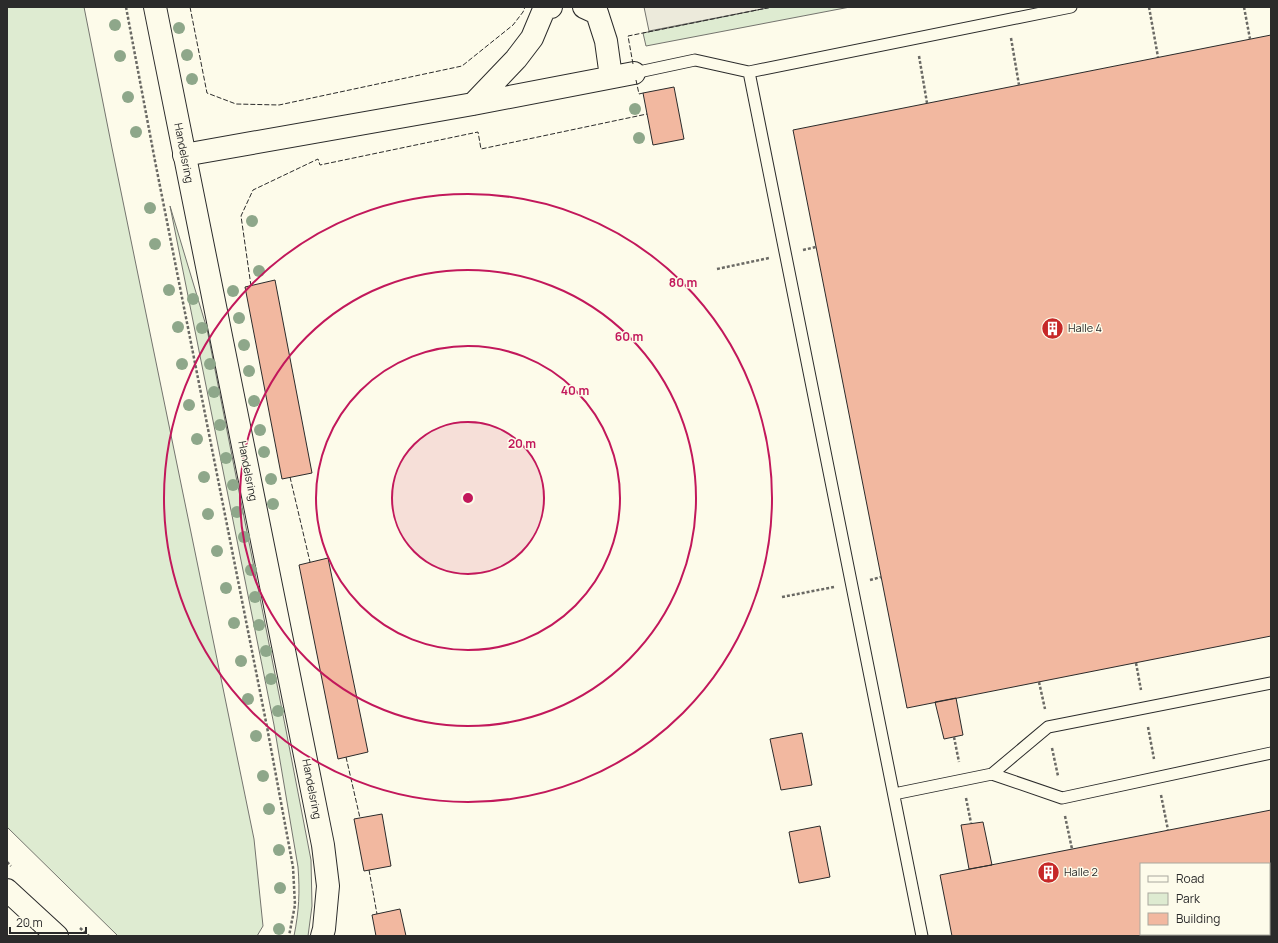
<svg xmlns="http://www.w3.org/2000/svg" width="1278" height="943" font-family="Manrope,sans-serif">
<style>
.green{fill:#deebd1;stroke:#74746e}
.parking{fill:#eceadb;stroke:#74746e}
.building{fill:#f2b8a0;stroke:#2b2b2b;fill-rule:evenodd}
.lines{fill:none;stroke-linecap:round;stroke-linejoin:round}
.lane-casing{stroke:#2b2b2b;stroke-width:13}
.street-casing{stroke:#2b2b2b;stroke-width:24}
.secondary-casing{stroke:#2b2b2b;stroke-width:24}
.path{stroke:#6a6964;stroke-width:2.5;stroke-dasharray:3 2;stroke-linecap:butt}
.lane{stroke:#fdfbea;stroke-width:11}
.street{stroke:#fdfbea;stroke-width:22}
.secondary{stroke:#fdfbea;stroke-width:22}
.fence{stroke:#2b2b2b;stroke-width:1;stroke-dasharray:5 2;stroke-linecap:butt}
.tree{fill:#8ea78a}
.ring{fill:none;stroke:#c2185b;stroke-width:2}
.labels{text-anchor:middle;stroke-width:3;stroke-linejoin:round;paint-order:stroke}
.street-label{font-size:11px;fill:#2b2b2b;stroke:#fdfbea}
.poi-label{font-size:11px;fill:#2b2b2b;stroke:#fdfbea;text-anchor:start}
.centre{fill:#c2185b;stroke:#fdfbea;stroke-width:2}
.ring-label{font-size:12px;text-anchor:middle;font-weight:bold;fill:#c2185b;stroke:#fdfbea;stroke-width:3;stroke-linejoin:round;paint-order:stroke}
</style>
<rect width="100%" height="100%" fill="#fdfbea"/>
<!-- green -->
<path class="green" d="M7,7H84L112,148L254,839L263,926L257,936H118L7,827Z
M772,7H850L646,46L643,33Z
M170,206L207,329L285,725L311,860L312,906L308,936H294C299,911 300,892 298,867L274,725Z"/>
<!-- parking -->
<path class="parking" d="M644,7H772L649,31Z"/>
<!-- building -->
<path class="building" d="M1271,35V636L907,708L793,130Z
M674,87L684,139L653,145L643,93Z
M275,280L312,473L282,479L245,287Z
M328,558L368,752L338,759L299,565Z
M956,698L963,735L944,739L935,702Z
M802,733L812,785L781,790L770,739Z
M1271,810V936H952L940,875ZM1141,864H1269V934H1141Z
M382,814L391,866L364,871L354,819Z
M983,822L992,865L969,869L961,825Z
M820,826L830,877L799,883L789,832Z
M400,909L406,936H376L372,915Z"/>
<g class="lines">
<defs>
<path id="lane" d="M749,72L922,936
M634,73L695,60L749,72L1071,7
M992,774L1062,798L1271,753
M894,794L992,774L1048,727L1271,683"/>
<path id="street" d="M584,7L597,13L606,41L611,77
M473,104L516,59L532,38L545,7H551
M184,155L473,104L634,73"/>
<path id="secondary" d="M155,7L323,845L328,886L324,929L322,936
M7,890L57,936"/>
</defs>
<!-- lane casing -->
<use href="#lane" class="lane-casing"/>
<!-- street casing -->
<use href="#street" class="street-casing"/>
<!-- secondary casing -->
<use href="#secondary" class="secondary-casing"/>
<!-- path -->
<path class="path" d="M126,7L155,161L267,727L293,867L295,905L289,936
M1149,7L1158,57
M1244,7L1250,39
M1011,38L1019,85
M919,56L927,103
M803,250L816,247
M717,269L769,258
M870,580L881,577
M782,597L834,587
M1136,663L1141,690
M1039,682L1045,709
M1148,727L1154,759
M954,737L959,762
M1052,748L1058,776
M1161,795L1168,830
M966,798L971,823
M1065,816L1072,849
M7,862L11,866
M80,928L89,936"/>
<!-- lane -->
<use href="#lane" class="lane"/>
<!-- street -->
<use href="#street" class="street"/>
<!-- secondary -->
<use href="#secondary" class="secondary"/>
<!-- fence -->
<path class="fence" d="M190,7L207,93L236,104L279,105L462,66L513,25L523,12L525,7
M633,64L628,36L772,7
M636,80L639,94L643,93
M251,286L241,216L253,190L318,159L320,165L478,132L481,149L647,114
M290,477L310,562
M346,757L360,818
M369,870L377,914"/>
</g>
<!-- trees -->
<g class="tree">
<circle cx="115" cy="25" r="6"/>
<circle cx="179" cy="28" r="6"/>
<circle cx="187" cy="55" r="6"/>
<circle cx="120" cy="56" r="6"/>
<circle cx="192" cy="79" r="6"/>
<circle cx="128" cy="97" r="6"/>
<circle cx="635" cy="109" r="6"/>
<circle cx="136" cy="132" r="6"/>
<circle cx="639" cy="138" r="6"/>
<circle cx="150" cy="208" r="6"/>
<circle cx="252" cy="221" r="6"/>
<circle cx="155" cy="244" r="6"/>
<circle cx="259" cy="271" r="6"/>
<circle cx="169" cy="290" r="6"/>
<circle cx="233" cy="291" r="6"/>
<circle cx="193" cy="299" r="6"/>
<circle cx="239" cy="318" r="6"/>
<circle cx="178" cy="327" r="6"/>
<circle cx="202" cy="328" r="6"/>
<circle cx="244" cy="345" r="6"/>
<circle cx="182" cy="364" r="6"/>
<circle cx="210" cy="364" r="6"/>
<circle cx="249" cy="371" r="6"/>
<circle cx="214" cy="392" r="6"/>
<circle cx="254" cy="401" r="6"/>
<circle cx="189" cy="405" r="6"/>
<circle cx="220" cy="425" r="6"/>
<circle cx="260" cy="430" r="6"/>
<circle cx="197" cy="439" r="6"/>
<circle cx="264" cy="452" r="6"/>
<circle cx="226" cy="458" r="6"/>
<circle cx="204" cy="477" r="6"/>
<circle cx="271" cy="479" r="6"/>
<circle cx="233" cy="485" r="6"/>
<circle cx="273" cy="504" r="6"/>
<circle cx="237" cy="512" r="6"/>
<circle cx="208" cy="514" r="6"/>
<circle cx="244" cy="537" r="6"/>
<circle cx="217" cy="551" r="6"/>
<circle cx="251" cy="570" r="6"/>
<circle cx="226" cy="588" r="6"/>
<circle cx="255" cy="597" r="6"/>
<circle cx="234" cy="623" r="6"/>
<circle cx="259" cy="625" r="6"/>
<circle cx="266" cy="651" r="6"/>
<circle cx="241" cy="661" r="6"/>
<circle cx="271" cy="679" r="6"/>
<circle cx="248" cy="699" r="6"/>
<circle cx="278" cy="711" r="6"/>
<circle cx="256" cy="736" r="6"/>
<circle cx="263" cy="776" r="6"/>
<circle cx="269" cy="809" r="6"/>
<circle cx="279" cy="850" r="6"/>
<circle cx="280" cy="888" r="6"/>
<circle cx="279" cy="929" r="6"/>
</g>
<!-- distance rings -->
<circle cx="468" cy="498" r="76" fill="#c2185b" fill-opacity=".12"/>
<g class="ring">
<circle cx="468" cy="498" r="76"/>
<circle cx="468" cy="498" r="152"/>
<circle cx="468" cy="498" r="228"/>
<circle cx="468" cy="498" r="304"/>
</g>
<!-- icons -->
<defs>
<symbol id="building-disc" viewBox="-11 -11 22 22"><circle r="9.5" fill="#c62828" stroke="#fdfbea"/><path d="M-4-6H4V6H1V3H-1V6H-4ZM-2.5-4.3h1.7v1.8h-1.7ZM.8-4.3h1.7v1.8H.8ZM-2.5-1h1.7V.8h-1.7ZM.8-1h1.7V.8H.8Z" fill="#fff"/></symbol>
</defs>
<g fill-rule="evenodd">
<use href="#building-disc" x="1040" y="316" width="25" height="25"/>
<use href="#building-disc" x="1036" y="860" width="25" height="25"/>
</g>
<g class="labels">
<!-- street labels -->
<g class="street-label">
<text transform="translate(184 153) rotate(79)" y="4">Handelsring</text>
<text transform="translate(248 471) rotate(79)" y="4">Handelsring</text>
<text transform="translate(312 789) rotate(79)" y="4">Handelsring</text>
</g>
<!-- poi labels -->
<g class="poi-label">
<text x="1068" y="332">Halle 4</text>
<text x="1064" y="876">Halle 2</text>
</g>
</g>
<circle cx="468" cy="498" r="6" class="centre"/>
<g class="ring-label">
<text x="683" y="287">80 m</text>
<text x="629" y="341">60 m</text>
<text x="575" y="395">40 m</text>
<text x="522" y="448">20 m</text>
</g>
<!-- border -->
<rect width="1278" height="943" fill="none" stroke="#2b2b2b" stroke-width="16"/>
<!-- legend -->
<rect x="1140" y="863" width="130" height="72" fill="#fdfbea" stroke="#a9a89e"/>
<rect x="1148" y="876" width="20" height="6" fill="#fdfbea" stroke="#a9a89e"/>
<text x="1176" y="883" font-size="12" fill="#2b2b2b">Road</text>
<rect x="1148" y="893" width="20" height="12" fill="#deebd1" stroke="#a9a89e"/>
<text x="1176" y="903" font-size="12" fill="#2b2b2b">Park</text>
<rect x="1148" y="913" width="20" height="12" fill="#f2b8a0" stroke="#a9a89e"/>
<text x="1176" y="923" font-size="12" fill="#2b2b2b">Building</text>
<!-- scale -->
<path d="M10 927v6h76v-6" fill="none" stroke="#2b2b2b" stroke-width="2"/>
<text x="16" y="927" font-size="12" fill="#2b2b2b" stroke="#fdfbea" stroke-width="3" paint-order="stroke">20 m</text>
</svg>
